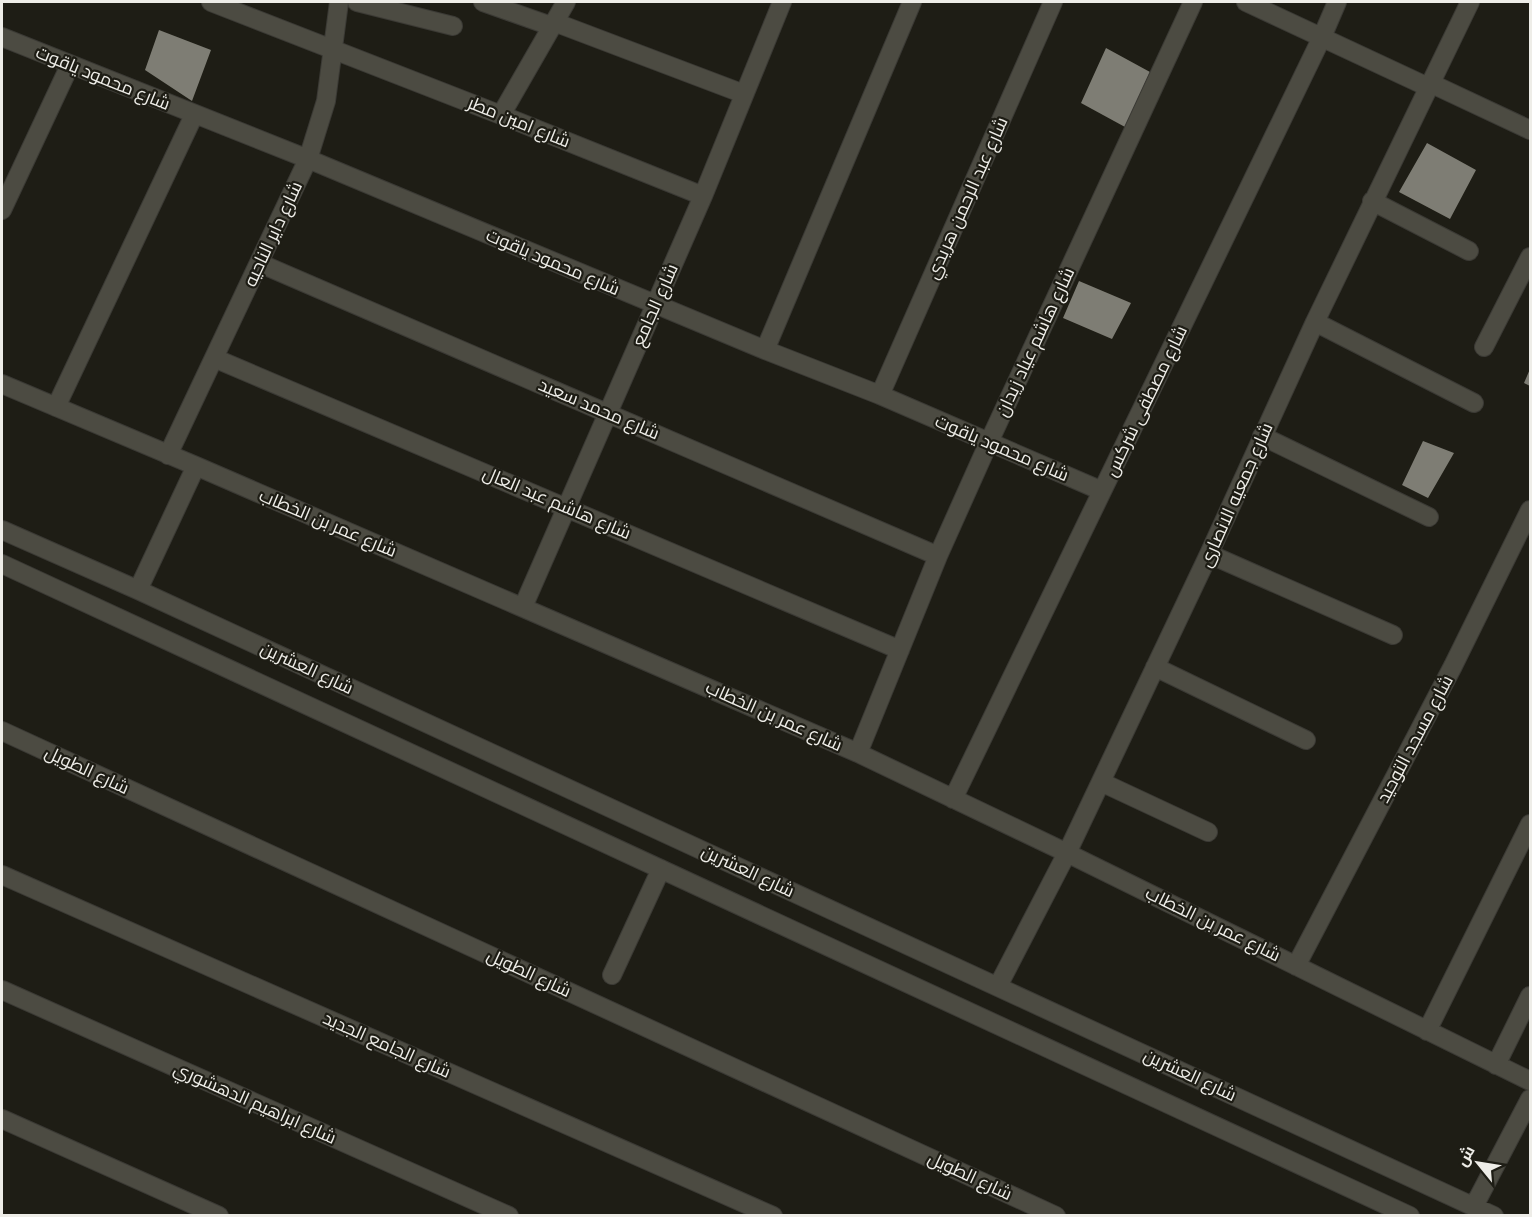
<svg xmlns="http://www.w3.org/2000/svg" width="1532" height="1217" font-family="Figtree,Cairo,sans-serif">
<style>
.building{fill:#7e7d74}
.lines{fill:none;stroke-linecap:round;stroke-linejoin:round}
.minor-casing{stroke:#3b3a35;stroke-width:20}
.minor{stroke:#4c4b42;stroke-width:18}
.labels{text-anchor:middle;stroke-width:4.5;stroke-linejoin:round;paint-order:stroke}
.street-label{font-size:18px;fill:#eeede8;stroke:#1e1d15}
</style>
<rect width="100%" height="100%" fill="#1e1d15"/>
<!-- building -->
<path class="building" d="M159,30L211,50L192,101L145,70Z
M1106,48L1150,72L1125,127L1081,103Z
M1427,143L1476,170L1450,219L1399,192Z
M1079,281L1131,303L1112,339L1063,318Z
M1530,369V386L1524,383Z
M1423,441L1454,453L1428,498L1402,485Z"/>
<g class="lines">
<defs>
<path id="minor" d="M211,2L501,115L703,196
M357,2L453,26
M483,2L551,26
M1246,2L1428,87
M554,22L744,94
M2,37L308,159L765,350L880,395L1102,491
M1430,83L1530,130
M501,115L566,2
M1372,201L1469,251
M2,210L70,65
M259,263L938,556
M1315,322L1474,403
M1484,347L1530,257
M765,350L912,2
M214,358L900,650
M2,384L196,466L858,753L1067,853L1530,1081
M880,395L1053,2
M56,407L194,115
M1262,436L1429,517
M168,455L308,159L326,101L339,2
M2,530L138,590L1494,1216
M1209,554L1393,635
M2,564L1410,1216
M138,590L196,466
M523,607L703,196L782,2
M1155,667L1306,740
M2,731L1056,1216
M858,753L938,556L989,442L1193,2
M1101,782L1208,832
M953,799L1322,37L1337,2
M2,875L773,1216
M1296,966L1453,666L1530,510
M612,975L661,869
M998,986L1067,853L1209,554L1315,322L1470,2
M2,990L509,1216
M1427,1031L1530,824
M1496,1065L1530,996
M2,1119L219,1216
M1474,1206L1530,1099"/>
</defs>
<!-- minor casing -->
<use href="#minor" class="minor-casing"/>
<!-- minor -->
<use href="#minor" class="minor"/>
</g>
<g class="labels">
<!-- street labels -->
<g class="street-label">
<text transform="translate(103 78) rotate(22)" y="6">شارع محمود ياقوت</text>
<text transform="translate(519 122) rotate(22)" y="6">شارع امين مطر</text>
<text transform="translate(967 198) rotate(-66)" y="6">شارع عبد الرحمن هريدي</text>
<text transform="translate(273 234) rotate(-65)" y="6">شارع داير الناحيه</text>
<text transform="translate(553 262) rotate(23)" y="6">شارع محمود ياقوت</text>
<text transform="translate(655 305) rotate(-66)" y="6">شارع الجامع</text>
<text transform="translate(1035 342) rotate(-65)" y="6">شارع هاشم عياد زيدان</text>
<text transform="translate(1146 401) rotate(-64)" y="6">شارع مصطفى شركس</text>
<text transform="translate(599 409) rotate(23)" y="6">شارع محمد سعيد</text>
<text transform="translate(1002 448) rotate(23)" y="6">شارع محمود ياقوت</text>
<text transform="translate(1236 495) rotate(-66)" y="6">شارع جمعيه الانصارى</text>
<text transform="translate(557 503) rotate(23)" y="6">شارع هاشم عبد العال</text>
<text transform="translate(328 523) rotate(23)" y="6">شارع عمر بن الخطاب</text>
<text transform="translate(307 668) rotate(25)" y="6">شارع العشرين</text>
<text transform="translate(774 716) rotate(24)" y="6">شارع عمر بن الخطاب</text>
<text transform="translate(1415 739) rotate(-62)" y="6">شارع مسجد التوحيد</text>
<text transform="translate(87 770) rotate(25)" y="6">شارع الطويل</text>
<text transform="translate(748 871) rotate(25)" y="6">شارع العشرين</text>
<text transform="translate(1213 924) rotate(26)" y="6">شارع عمر بن الخطاب</text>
<text transform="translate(529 973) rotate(25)" y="6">شارع الطويل</text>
<text transform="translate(387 1045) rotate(24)" y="6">شارع الجامع الجديد</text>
<text transform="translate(1190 1075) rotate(25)" y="6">شارع العشرين</text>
<text transform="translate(255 1103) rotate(24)" y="6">شارع ابراهيم الدهشوري</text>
<text transform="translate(970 1176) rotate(25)" y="6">شارع الطويل</text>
</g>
</g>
<!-- border -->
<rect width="1532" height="1217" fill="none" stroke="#eeede8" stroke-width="6"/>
<!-- north arrow -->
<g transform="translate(1478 1163) rotate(300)" stroke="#1e1d15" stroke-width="4.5" paint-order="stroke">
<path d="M0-4.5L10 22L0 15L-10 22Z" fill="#eeede8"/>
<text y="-9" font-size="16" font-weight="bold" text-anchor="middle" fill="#eeede8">ش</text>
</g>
</svg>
